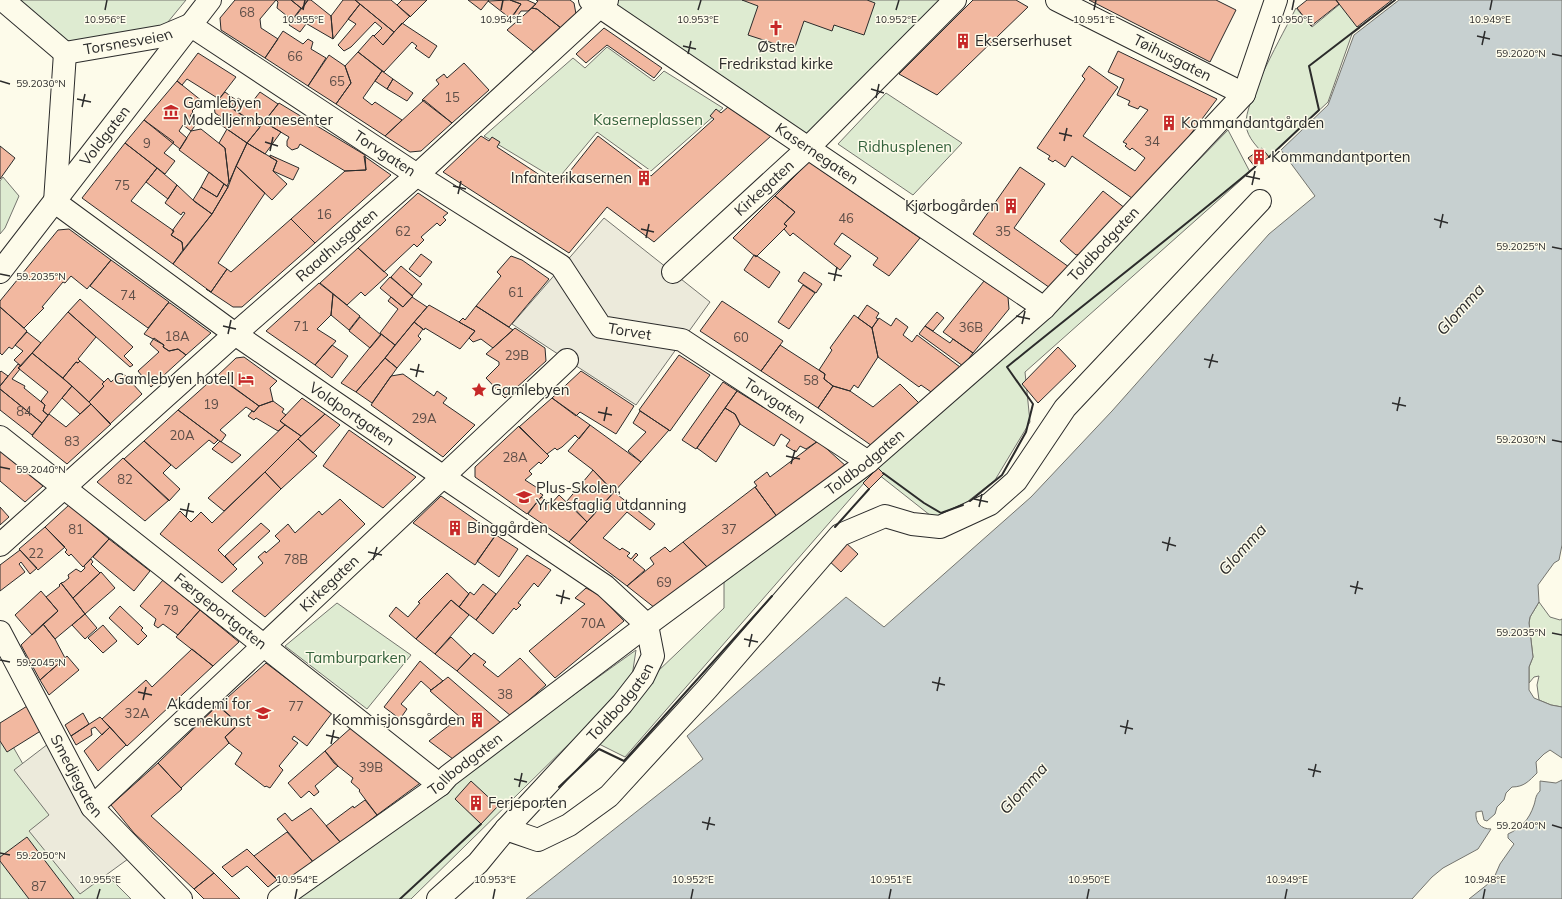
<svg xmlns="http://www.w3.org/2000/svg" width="1562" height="899" font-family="Mulish,sans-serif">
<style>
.green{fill:#deebd1;stroke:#74746e}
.parking{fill:#eceadb;stroke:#74746e}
.water{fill:#c7d0d0;stroke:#74746e}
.building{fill:#f2b8a0;stroke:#2b2b2b}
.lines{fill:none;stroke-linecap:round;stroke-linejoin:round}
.minor-casing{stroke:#2b2b2b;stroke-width:24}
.minor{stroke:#fdfbea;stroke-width:22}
.wall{stroke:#2b2b2b;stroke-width:2}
.ticks{fill:none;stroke:#2b2b2b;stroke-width:1.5}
.labels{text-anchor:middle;stroke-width:3;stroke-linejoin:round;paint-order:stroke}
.number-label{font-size:13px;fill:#5d4e48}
.street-label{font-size:15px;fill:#2b2b2b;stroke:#fdfbea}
.poi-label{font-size:15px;fill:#2b2b2b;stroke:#fdfbea;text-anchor:start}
.park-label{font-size:15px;fill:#34623c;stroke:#fdfbea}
.water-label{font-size:16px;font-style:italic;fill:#2b2b2b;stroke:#fdfbea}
.ticks-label{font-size:10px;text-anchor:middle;fill:#2b2b2b;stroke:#fdfbea;stroke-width:3;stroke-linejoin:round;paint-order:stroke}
</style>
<rect width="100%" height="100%" fill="#fdfbea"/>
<!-- green -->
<path class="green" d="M10,0H186L163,28L71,51Z
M616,0H948L807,139L611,5Z
M1340,4L1360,28L1352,34L1328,102L1268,158C1259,149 1247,138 1246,125C1244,102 1284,32 1296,8L1312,27Z
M607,47L654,81L664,71L723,108L651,171L597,132L557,180L484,136L573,58L585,68Z
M886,93L962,143L913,195L838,144Z
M1228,130L1250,172L1025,372L1030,422L995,480L940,523L869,467L1048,315Z
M3,177L19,196L5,228L0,234V181Z
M866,470L871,475L625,757L597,743L656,673L724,608V581Z
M1539,602L1550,617L1560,620L1562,619V707L1551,705L1539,700L1537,685L1539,676L1534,677L1529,683V667L1533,657L1529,623L1530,617Z
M337,603L411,655L367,709L285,646Z
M636,650L631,683L411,899H289Z
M0,724L59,827L131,899H0Z"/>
<!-- parking -->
<path class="parking" d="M604,218L710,302L636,405L512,324Z
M48,744L128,859L80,894L29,831L49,815L14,770Z"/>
<!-- water -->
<path class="water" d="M1399,0H1562V545L1559,560L1554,563L1538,585L1539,602L1530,617L1529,623L1533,657L1529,667V690L1534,698L1551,705L1562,707V758L1550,750L1544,754L1536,762L1537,773C1529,781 1524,787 1512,787L1506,793L1504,800L1497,807L1495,814L1487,821L1484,820L1482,811L1476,812C1475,823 1481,829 1491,829L1478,849L1443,868L1432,877L1412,899H526L703,759L687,736L846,597L884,627L1031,497L1112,411L1269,234L1315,196L1281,150L1328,105L1354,35Z
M1562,780V899H1469L1493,880L1500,864L1514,844L1508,838V834C1521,828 1529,820 1534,805C1536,799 1535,796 1540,791V781L1556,783Z"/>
<!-- building -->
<path class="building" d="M235,0H291L301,8L292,20L277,8L278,2L276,0L260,19L261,28L278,39L265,58L221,30L220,18Z
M291,0H308L302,9Z
M308,0H311L331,16L333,39L295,17Z
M343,0H355L360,4L333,39L331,16Z
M355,0H391L410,16L394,32Z
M402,0H427L410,17L397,5Z
M468,0H489L481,10Z
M510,0H527L536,4L528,11H521L516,18L513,15L521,4Z
M510,0L521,4L511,19L488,1Z
M536,0H570L574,3L576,14L561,28L537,9L532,8L538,1Z
M742,0H867L875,3L864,35L834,25L832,31L804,21L794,50L748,35L758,6Z
M973,0H1016L1028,7L937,95L899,74Z
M1089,0H1216L1236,10L1210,62Z
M1307,0H1336L1339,4L1311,26L1297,8Z
M1336,0H1392L1357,27Z
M360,4L394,32L383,45L374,36L382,28L375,22L351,47L344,51L338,45L356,24L348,19Z
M532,8L537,9L561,28L534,52L507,30Z
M295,17L306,24L300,32L289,25Z
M402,23L437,46L429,58L415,48L417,46L412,42L384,72L358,52L373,35L383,45Z
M604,28L662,68L654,78L607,45L586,63L576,54Z
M283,31L303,44L308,39L313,42L311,49L326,58L308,86L265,58Z
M1118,51L1217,99L1139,203L1072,156L1065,167L1055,160L1053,162L1048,159L1050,156L1037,148L1085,79L1082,76L1089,66L1118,87L1083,136L1135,171L1145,158L1132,148L1130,150L1125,146L1127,144L1123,142L1148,110L1140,106L1138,109L1128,105L1130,101L1117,95L1124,79L1108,72Z
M358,52L382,71L363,98L372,105L375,102L402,120L385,136L336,104L351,83L345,66Z
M198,53L236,77L219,99L187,79L182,85L177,81Z
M329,55L345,66L351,83L336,104L308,86Z
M464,63L489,90L452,123L422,100L439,84L436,80L444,74L447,78Z
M382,71L393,79L387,89L375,81Z
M393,79L413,93L407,101L387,89Z
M177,81L202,101L192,111L193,112L190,116L198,122L191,131L183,125L179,131L187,138L180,149L144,120Z
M225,92L236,100L231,108L219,99Z
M260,92L278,104L260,127L231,108L238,98L249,106Z
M219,99L260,127L247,143L221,125L225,120L215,113L214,105Z
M424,100L452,123L421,151L410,152L385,136Z
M279,103L365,155L366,170L345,171L300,144L298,148L292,150L287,146V141L289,137L264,122Z
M728,107L771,136L654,242L607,207L569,253L443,172L481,136L489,141L492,137L500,142L497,147L552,183L557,175L563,180L598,136L651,176L714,119L710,116L716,109L721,113Z
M144,120L174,142L164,153L175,161L165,174L125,143Z
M264,122L281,132L265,154L247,143Z
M201,129L225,148L229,182L227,186L179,150L191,131Z
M227,129L247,143L229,182L225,148L219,143Z
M125,143L157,168L131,201L174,231L171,235L182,242L183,250L173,264L82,198Z
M247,143L277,161L273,171L287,184L272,200L236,166Z
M0,146L15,158L0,179Z
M1262,148L1269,157L1255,167L1248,158Z
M270,155L299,168L293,180L273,171L277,161L270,157Z
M364,156L391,175L315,243L291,219L345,171L366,170Z
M809,162L920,238L889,276L873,265L878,258L842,233L834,244L851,256L840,270L793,233L790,236L784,229L787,226L784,224L795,212L775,196Z
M236,166L265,193L218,263L227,269L211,292L173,264L212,214L228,187Z
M1020,167L1045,184L1014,228L1069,267L1053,290L973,234Z
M157,168L177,185L168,199L146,182Z
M209,172L224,184L217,197L201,187Z
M224,184L228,187L212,214L193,200L201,187L217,197Z
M177,185L195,202L212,214L183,250L182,242L171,235L174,231H172L185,213L183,212L181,215L165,203Z
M1103,191L1130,212L1096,250L1076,255L1060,241Z
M418,193L448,213L443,217L446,220L440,226L437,223L421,237L424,240L417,247L414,244L384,272L358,248Z
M775,196L795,212L784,224L787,226L756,257L733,238Z
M291,219L315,243L242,307H233L206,289L211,292L227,269L231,272Z
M69,229L111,260L87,289L71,276L65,283L63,282L42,307L44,308L24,328L0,307V301L58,230Z
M358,248L388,275L365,296L361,292L347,305L320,283Z
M421,254L432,262L420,277L409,269Z
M754,255L757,256L780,272L769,288L744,270Z
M511,256L522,260L549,279L509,327L476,306L501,276L497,272Z
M111,260L169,302L148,328L90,286Z
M401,266L422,284L412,296L391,277Z
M804,272L822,284L816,293L798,281Z
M390,277L413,296L403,307L380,288Z
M984,281L1008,297L1009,309L973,353L943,332Z
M319,283L333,294L331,315L317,329L336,341L315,365L266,331Z
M803,285L815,293L789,329L778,322Z
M333,294L360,316L349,330L331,315Z
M391,297L403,307L412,297L427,307L395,345L380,333L398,309L388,301Z
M80,299L133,347L124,356L133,365L130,367L68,312Z
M722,301L783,341L761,371L700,331Z
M168,303H170L211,333L186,355L178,349L169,351L163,347L164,345L144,334Z
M429,305L475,331L460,349L425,328L424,330L414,322Z
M867,305L879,313L876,318L878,319L872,328L858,318Z
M476,306L513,330L493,348L481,339L473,342L469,338L475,331L459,322L463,318L465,320Z
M0,307L27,331L12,349L9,347L2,355L0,353Z
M68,312L96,337L78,359L80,361L78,363L76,362L63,378L32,353Z
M937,312L944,318L933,331L925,326Z
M854,315L872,328L878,357L858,388L854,385L850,391L833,386L824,379L825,374L819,370L832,350L830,348Z
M360,317L381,335L370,348L349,331Z
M879,318L891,326L896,318L908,327L903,335L912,342L917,335L960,367L934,394L921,385L919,387L878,357L872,328Z
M414,322L423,329L418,336L421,339L397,368L385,358Z
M925,326L950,343L953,339L973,353L963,366L919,334Z
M515,328L545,348L546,361L505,398L486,378L499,365V362L486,354Z
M27,332L41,343L21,366L14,360L23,351L15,345Z
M381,334L395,345L385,358L356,392L341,383Z
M154,338L164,345L163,347L169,351L178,349L186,355L151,387L138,371L159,352L150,344Z
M332,345L348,356L332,378L315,365Z
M780,345L825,374L824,379L833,386L818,408L761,371Z
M1058,347L1076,366L1038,403L1022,384Z
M32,353L72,386L48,415L43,411L45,405L41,401L48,392L18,368Z
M679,355L710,375L670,431L639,410Z
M244,357L277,381L270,388L273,401L259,406L217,376L236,358Z
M385,358L397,368L372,403L356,392Z
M80,361L104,382L102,384L104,386L89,402L63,378L76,362L78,363Z
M18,364L21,366L18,368L20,369L12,379L25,386L24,388L45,405L43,411L48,415L42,423L0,389V386Z
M1,371L8,376L0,386V372Z
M581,371L634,406L616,434L580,412L576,416L552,398Z
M122,372L142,394L110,424L89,402L104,386L102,384L108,378L111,382Z
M403,374L434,396L437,391L447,398L443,403L475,425L443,457L371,405L391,376Z
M217,375L259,406L254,412L246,407L220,430L226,435L221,442L178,410Z
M723,382L737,391L696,449L682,440Z
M900,384L923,407L875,448L818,408L833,386L850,391L873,407Z
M72,386L91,404L80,414L62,398Z
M0,389L42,423L32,435L0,410Z
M737,391L818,441L806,449L800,446L796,452L786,446L790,440L781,434L774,446L740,424L735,414L725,408Z
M302,398L325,414L301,436L280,421Z
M552,398L590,425L579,439L575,435L562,447L557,450L555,448L547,454L519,427Z
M273,401L284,409L282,412L286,415L280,421L285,425L278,431L256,418L254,420L248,416L252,411L254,412L259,406Z
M91,404L111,424L67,464L32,436L49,414L66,427Z
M725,408L735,414L740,424L716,462L697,448Z
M178,410L218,440L214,444L209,440L176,469L144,441Z
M640,411L669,430L641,462L628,451L646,432L633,423Z
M325,414L340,425L313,453L298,439Z
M285,425L301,436L265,472L224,511L208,498Z
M590,425L641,462L614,492L593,470L568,451Z
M519,426L549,456L541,464L539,462L529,471L532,474L525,480L539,489L538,492L543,495L527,514L475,477V467Z
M349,430L416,477L383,508L323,466Z
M298,439L317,456L281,489L265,472Z
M144,441L171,465L163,473L180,489L169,501L124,459Z
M220,441L241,455L232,463L212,449Z
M818,441L847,467L778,518L755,487L757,486L754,482L767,472L770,477Z
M0,451L43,486L25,502L0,481Z
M123,458L169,500L145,521L97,482Z
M878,468L884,474L869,489L863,483Z
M593,470L614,492L587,522L567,501Z
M265,472L281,489L218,550L237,569L222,583L160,534L180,511L191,522L201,512L212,523Z
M755,487L778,518L709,569L683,542Z
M614,492L655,524L650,530L627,512L603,538L620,550L622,548L630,553L627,556L631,559L636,553L638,555L633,560L645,570L627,586L569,542Z
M559,495L587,522L569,542L528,514L541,497L551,504Z
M441,496L496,534L475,565L413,523Z
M340,499L365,524L265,617L232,591L263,563L258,557L265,551L266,553L280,541L275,536L288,524L295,533L319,511L322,515Z
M69,505L109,539L83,567L71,554L69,556L65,552L67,550L45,527Z
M0,507L9,517L0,525Z
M261,523L270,531L233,565L225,556Z
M45,527L65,547L38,570L19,549Z
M496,535L518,549L499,577L477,561Z
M109,539L150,571L134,591L93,557Z
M844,541L858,554L841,572L827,559Z
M683,542L709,569L655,608L627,586L654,564L650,558L665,547L670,552Z
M20,550L37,568L30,574L21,562L19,564L25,572L0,591V565Z
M527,555L551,570L538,587L534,583L518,603L521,605L516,610L514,608L493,634L476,620Z
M91,559L93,562L91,564L100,573L73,598L61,583L64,582L69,578L68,575L76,569L81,572L85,568L84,566Z
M101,572L115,588L85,614L73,598Z
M447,573L469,594L459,607L451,600L416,639L389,616L396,607L408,617L420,603L418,602Z
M163,580L200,610L178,635L163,624L158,628L154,625L156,619L140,606Z
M61,583L85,614L55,639L43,624L58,611L46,597L60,586L59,585Z
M483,584L496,594L476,620L459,607L470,592L474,595Z
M586,588L598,594L624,621L555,678L529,651L585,604L575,598Z
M41,591L58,611L32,635L15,615Z
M451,600L469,615L435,654L416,639Z
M120,606L143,628L141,630L147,636L138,645L109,618Z
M200,610L239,642L213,666L176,637Z
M85,614L97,628L85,639L72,625Z
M43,624L55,639L65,658L40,680L21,645Z
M103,625L117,641L103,653L88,638Z
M451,637L471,656L457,671L435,654Z
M192,649L213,666L127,746L102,719L146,680L152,687Z
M474,653L486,662L483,665L498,677L520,658L546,685L511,716L457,671Z
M67,656L79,670L49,695L40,680Z
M420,661L443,681L431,690L421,681L401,704L407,709L400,719L384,707Z
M266,663L332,713L307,746L294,736L292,739L298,743L279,766L283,770L270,788L266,786L265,787L235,764L242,753L229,743L225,737L239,724L218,706Z
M448,677L501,723L453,759L429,741L460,717L430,691Z
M32,703L47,727L7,752L0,741V723Z
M218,705L239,724L225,737L229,743L181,788L158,763Z
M83,713L89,724L71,736L65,725Z
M100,717L110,727L102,735L95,727L91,729L92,735L76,745L71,736Z
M110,727L126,745L98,771L84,751Z
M352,727L423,781L377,815L359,791L360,790L351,782L353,778L334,763L325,751Z
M325,751L338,766L315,786L319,792L314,796L309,791L301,798L288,783Z
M158,763L182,789L151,816L214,873L194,889L134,833L111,805Z
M471,781L498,806L481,824L455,799Z
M365,800L377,815L341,843L326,826L353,806L354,808Z
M311,808L341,843L314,863L277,819L285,813L292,821Z
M287,832L314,863L283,885L254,856Z
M27,837L74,899H29L0,861V857Z
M247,849L254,856L277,880L268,887L247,866L232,877L222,867Z
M214,873L240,899H204L194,889Z"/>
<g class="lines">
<defs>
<g id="minor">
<path d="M3,0L65,53"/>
<path id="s1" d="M590,0L1044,308"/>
<path id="s2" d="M1057,0L1244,94"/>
<path id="s3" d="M65,53L164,36L190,25L417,175L561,266L601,327L682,340L868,462"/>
<path id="s4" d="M65,53L55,202L235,334L442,476L605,586L647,625"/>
<path id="s5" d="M0,272L210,0"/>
<path id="s6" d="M673,272L809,147L955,0"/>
<path id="s7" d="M0,437L440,785"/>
<path id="s8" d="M0,545L235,334L417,175L607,0"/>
<path id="s9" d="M0,632L92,807L181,899"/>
<path id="s10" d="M92,807L567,360"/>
<path d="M506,829L538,840L569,825L609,796L707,689L840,535L885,516L912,524L940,527L990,504L1016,481L1065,408L1260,201"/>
<path id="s11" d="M279,899L440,785L448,776L647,625L868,462L1044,308L1244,94L1276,0"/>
<path id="s12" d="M438,899L478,863L506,829L622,704L643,677L653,656L647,625"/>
</g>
</defs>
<!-- minor casing -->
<use href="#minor" class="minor-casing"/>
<!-- minor -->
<use href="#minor" class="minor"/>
<!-- wall -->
<path class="wall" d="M1269,157L1319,110L1309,66L1395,0
M883,473L924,503L941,513L963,505
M970,501L1002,475L1026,432L1033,404L1007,367C1089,300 1174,235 1255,167
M835,527L869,489
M559,787L599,749L624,761L772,596
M400,899L481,824"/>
</g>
<!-- ticks -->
<path class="ticks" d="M105,10L107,0M303,10L305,0M501,10L503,0M698,10L701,0M896,10L899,0M1094,10L1096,0M1292,10L1294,0M1490,10L1492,0M1477,36L1490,39M1482,45L1485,31M683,46L696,49M688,54L691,41M1552,54L1562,56M0,81L10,84M871,89L884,93M876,98L879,84M77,99L91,102M82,107L85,94M1059,133L1072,136M1064,141L1067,128M265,142L278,146M270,151L273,137M1246,176L1260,179M1252,185L1255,171M453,186L466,189M458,194L461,181M1434,219L1448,223M1440,228L1443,214M641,229L654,232M646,238L649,224M1552,247L1562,249M828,273L842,276M0,274L10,276M834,281L837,267M1016,316L1030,319M1022,324L1025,311M223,326L236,329M228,334L231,320M1204,359L1218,362M1209,368L1213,354M410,369L424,372M416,377L419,364M1392,403L1406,406M1397,411L1400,397M598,412L612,415M604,421L607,407M1552,440L1562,442M786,456L800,459M791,464L795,450M0,467L10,469M974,499L988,502M979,507L982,494M180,509L194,512M186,517L189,503M1162,542L1176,546M1167,551L1170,537M368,552L382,555M373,560L377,547M1350,586L1363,589M1355,594L1358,581M556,595L570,599M561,604L564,590M1552,633L1562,635M744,639L758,642M749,647L752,634M0,660L10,662M932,682L945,685M937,691L940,677M138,692L152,695M143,700L146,687M1120,726L1133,729M1125,734L1128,720M326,735L339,738M331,744L334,730M1308,769L1321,772M1313,777L1316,764M514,779L527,782M519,787L522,773M702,822L715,825M1552,825L1562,828M707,830L710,817M0,853L10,855M97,899L100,889M295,899L297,889M493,899L495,889M691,899L693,889M889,899L891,889M1087,899L1089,889M1285,899L1287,889M1483,899L1485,889"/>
<!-- icons -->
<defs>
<symbol id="church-bare" viewBox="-9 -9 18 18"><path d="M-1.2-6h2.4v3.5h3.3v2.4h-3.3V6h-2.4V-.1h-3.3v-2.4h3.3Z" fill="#c62828" stroke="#fdfbea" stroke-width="2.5" paint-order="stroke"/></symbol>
<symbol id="building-bare" viewBox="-9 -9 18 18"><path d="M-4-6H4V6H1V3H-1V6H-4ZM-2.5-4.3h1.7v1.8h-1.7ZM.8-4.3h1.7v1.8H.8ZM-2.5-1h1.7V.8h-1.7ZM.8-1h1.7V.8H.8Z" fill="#c62828" stroke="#fdfbea" stroke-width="2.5" paint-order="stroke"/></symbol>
<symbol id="museum-bare" viewBox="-9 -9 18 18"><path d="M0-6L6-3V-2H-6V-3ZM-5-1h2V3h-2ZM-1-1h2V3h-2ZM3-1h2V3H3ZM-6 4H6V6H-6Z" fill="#c62828" stroke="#fdfbea" stroke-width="2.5" paint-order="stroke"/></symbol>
<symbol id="hotel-bare" viewBox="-9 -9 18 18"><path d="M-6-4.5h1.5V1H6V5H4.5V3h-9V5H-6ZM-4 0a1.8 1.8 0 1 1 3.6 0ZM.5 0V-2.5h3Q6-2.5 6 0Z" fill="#c62828" stroke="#fdfbea" stroke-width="2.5" paint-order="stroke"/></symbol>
<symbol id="sight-bare" viewBox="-9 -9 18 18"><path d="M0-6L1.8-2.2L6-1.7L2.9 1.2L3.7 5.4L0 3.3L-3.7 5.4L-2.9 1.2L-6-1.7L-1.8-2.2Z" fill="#c62828" stroke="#fdfbea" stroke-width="2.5" paint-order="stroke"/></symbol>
<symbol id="school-bare" viewBox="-9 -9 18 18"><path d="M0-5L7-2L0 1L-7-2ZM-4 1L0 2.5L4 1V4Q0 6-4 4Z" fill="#c62828" stroke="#fdfbea" stroke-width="2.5" paint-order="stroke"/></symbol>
</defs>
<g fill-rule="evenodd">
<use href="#church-bare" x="765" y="17" width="22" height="22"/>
<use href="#building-bare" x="952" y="30" width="22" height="22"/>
<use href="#museum-bare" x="160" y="101" width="22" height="22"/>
<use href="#building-bare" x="1158" y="112" width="22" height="22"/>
<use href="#building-bare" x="1248" y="146" width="22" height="22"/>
<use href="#building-bare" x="633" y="167" width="22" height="22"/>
<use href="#building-bare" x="1000" y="195" width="22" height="22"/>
<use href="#hotel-bare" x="235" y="368" width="22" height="22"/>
<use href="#sight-bare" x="468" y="379" width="22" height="22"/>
<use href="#school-bare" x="513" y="486" width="22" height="22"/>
<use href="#building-bare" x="444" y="517" width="22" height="22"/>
<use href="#school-bare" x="252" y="702" width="22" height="22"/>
<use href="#building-bare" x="466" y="709" width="22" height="22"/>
<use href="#building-bare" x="465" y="792" width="22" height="22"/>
</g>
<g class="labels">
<!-- number labels -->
<g class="number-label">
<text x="247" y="17">68</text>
<text x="295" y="61">66</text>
<text x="337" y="86">65</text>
<text x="452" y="102">15</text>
<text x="1152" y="146">34</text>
<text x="147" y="148">9</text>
<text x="122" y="190">75</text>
<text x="324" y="219">16</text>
<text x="846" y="223">46</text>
<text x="403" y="236">62</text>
<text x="1003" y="236">35</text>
<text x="516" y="297">61</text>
<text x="128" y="300">74</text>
<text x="301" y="331">71</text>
<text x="971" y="332">36B</text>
<text x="177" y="341">18A</text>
<text x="741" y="342">60</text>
<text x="517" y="360">29B</text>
<text x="811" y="385">58</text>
<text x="211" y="409">19</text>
<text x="24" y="416">84</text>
<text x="424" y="423">29A</text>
<text x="182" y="440">20A</text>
<text x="72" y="446">83</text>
<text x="515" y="462">28A</text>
<text x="125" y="484">82</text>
<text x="76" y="534">81</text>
<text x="729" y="534">37</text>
<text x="36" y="558">22</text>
<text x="296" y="564">78B</text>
<text x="664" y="587">69</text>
<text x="171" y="615">79</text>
<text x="593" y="628">70A</text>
<text x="505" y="699">38</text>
<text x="296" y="711">77</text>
<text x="137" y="718">32A</text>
<text x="371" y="772">39B</text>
<text x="39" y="891">87</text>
</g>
<!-- street labels -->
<g class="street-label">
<text dy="5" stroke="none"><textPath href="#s3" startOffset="64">Torsnesveien</textPath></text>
<text dy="5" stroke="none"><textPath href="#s2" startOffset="129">Tøihusgaten</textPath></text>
<text dy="5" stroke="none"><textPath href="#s5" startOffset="172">Voldgaten</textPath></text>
<text dy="5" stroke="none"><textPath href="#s3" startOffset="362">Torvgaten</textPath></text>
<text dy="5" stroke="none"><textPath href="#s1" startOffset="274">Kasernegaten</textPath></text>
<text dy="5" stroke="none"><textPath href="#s6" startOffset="124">Kirkegaten</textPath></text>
<text dy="5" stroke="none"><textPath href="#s11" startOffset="1055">Toldbodgaten</textPath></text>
<text dy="5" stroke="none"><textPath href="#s8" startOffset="451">Raadhusgaten</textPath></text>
<text dy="5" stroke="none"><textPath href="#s3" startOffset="673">Torvet</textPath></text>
<text dy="5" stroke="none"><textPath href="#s3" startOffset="837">Torvgaten</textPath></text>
<text dy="5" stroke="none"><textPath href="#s4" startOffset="514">Voldportgaten</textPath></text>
<text dy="5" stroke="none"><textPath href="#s11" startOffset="731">Toldbodgaten</textPath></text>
<text dy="5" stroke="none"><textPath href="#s10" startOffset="326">Kirkegaten</textPath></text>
<text dy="5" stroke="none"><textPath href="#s7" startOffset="281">Færgeportgaten</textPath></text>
<text dy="5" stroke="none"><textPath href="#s12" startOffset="269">Toldbodgaten</textPath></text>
<text dy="5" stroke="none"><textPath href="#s11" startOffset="230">Tollbodgaten</textPath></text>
<text dy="5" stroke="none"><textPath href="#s9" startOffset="163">Smedjegaten</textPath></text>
</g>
<!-- poi labels -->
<g class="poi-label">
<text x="975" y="46">Ekserserhuset</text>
<text x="776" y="52" text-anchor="middle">Østre<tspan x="776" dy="17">Fredrikstad kirke</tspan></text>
<text x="183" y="108">Gamlebyen<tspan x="183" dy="17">Modelljernbanesenter</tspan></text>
<text x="1181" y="128">Kommandantgården</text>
<text x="1271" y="162">Kommandantporten</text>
<text x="632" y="183" text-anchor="end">Infanterikasernen</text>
<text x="999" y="211" text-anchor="end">Kjørbogården</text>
<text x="234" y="384" text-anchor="end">Gamlebyen hotell</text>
<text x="491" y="395">Gamlebyen</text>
<text x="536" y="493">Plus-Skolen,<tspan x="536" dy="17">Yrkesfaglig utdanning</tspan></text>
<text x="467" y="533">Binggården</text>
<text x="251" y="709" text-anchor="end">Akademi for<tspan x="251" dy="17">scenekunst</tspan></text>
<text x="465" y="725" text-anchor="end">Kommisjonsgården</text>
<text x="488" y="808">Ferjeporten</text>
</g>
<!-- park labels -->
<g class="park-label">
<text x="648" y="125">Kaserneplassen</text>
<text x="905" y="152">Ridhusplenen</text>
<text x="356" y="663">Tamburparken</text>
</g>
<!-- water labels -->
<g class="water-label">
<text transform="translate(1460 309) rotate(-48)" y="6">Glomma</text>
<text transform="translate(1242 549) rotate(-48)" y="6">Glomma</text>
<text transform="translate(1023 788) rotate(-48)" y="6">Glomma</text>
</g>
</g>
<g class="ticks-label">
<text x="105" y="23">10.956°E</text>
<text x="303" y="23">10.955°E</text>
<text x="501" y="23">10.954°E</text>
<text x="698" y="23">10.953°E</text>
<text x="896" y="23">10.952°E</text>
<text x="1094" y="23">10.951°E</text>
<text x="1292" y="23">10.950°E</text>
<text x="1490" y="23">10.949°E</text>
<text x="1521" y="57">59.2020°N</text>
<text x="41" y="87">59.2030°N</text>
<text x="1521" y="250">59.2025°N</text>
<text x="41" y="280">59.2035°N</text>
<text x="1521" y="443">59.2030°N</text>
<text x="41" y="473">59.2040°N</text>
<text x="1521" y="636">59.2035°N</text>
<text x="41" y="666">59.2045°N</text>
<text x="1521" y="829">59.2040°N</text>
<text x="41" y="859">59.2050°N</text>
<text x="100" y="883">10.955°E</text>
<text x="297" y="883">10.954°E</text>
<text x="495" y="883">10.953°E</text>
<text x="693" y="883">10.952°E</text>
<text x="891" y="883">10.951°E</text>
<text x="1089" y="883">10.950°E</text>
<text x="1287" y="883">10.949°E</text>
<text x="1485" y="883">10.948°E</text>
</g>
</svg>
